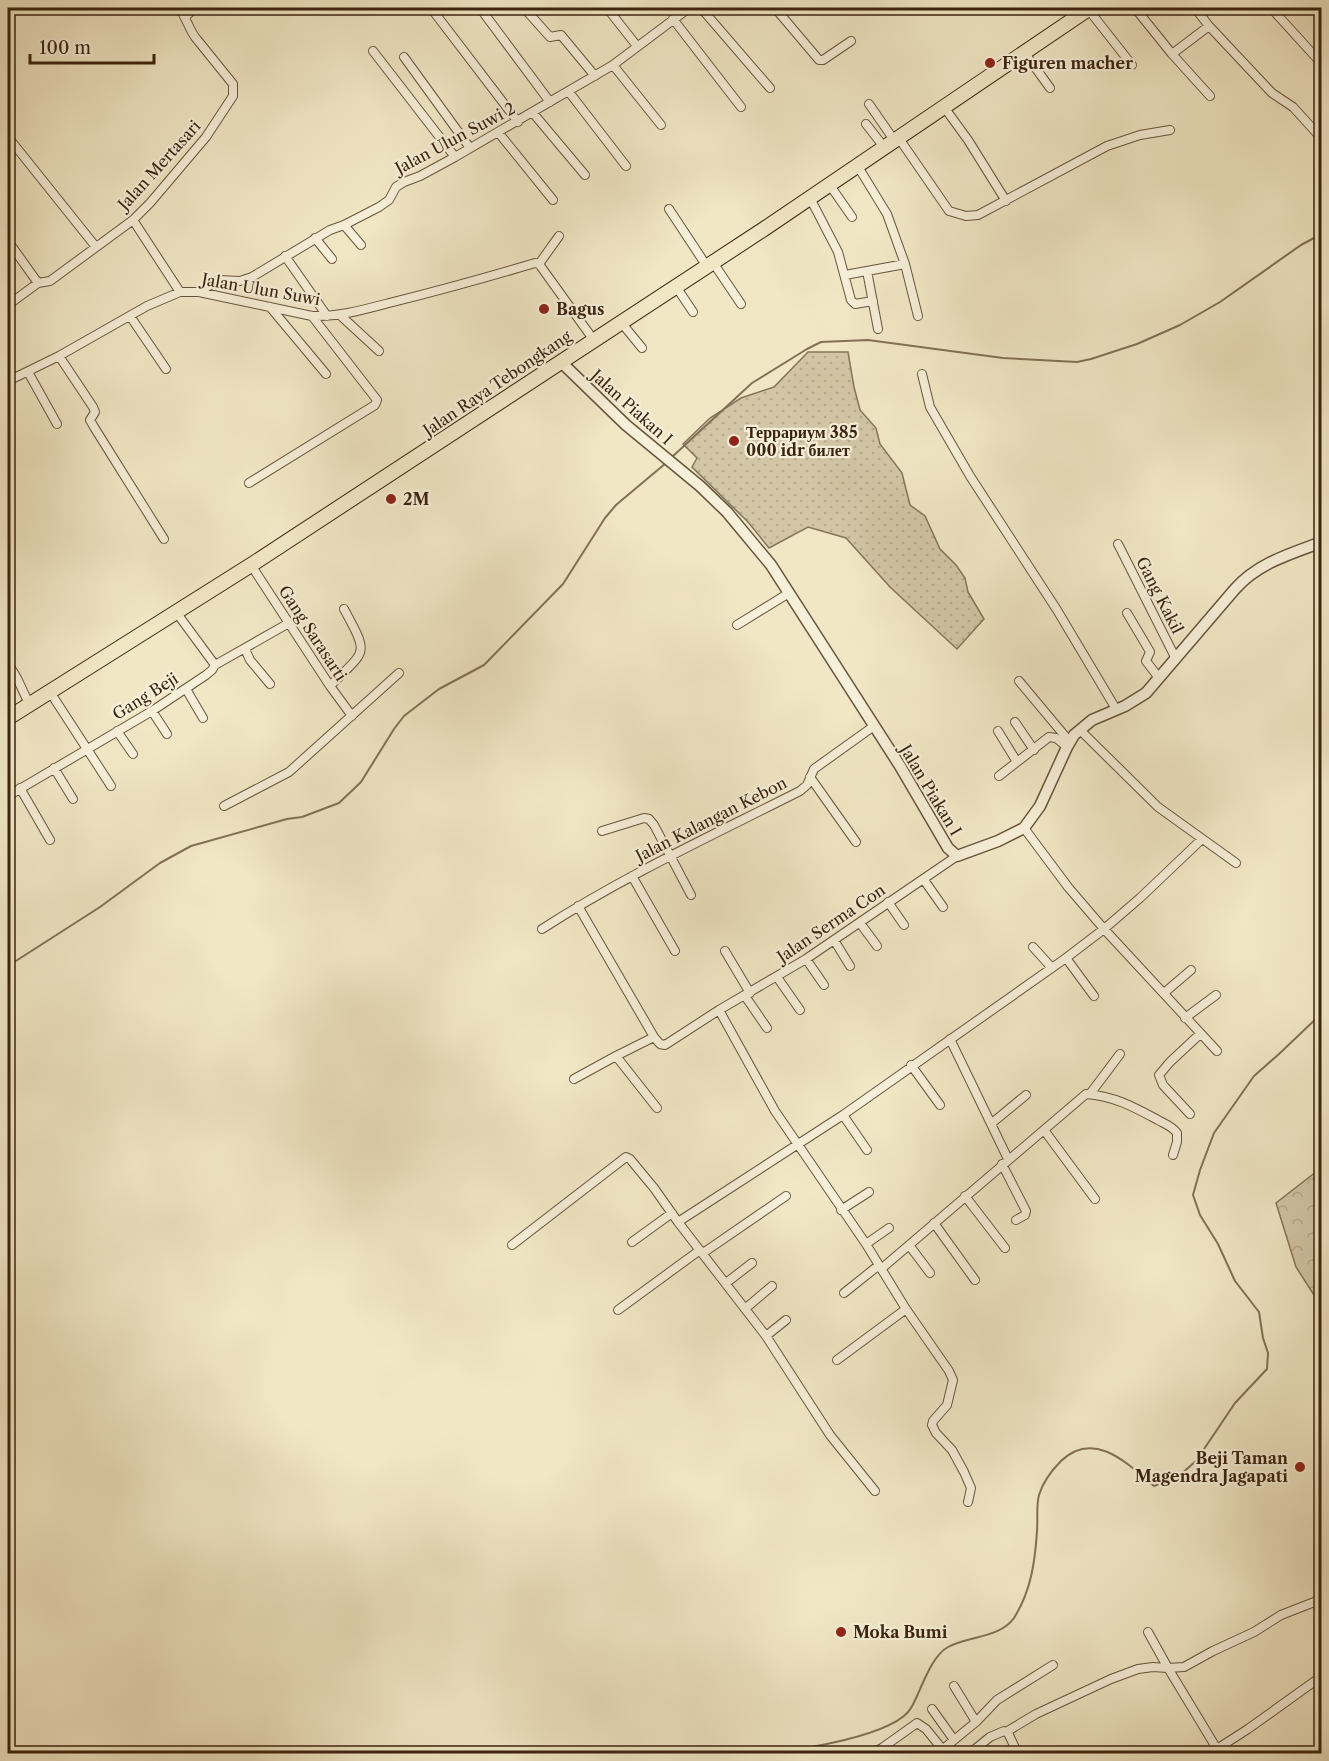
<svg xmlns="http://www.w3.org/2000/svg" width="1329" height="1761" font-family="'Libre Caslon Text',serif">
<style>
.forest{fill:url(#forest-crowns);stroke:#86745a;stroke-width:1.5}
.park{fill:url(#park-dots);stroke:#86745a;stroke-width:1.5}
.lines{fill:none;stroke-linecap:round;stroke-linejoin:round}
.stream{stroke:#837057;stroke-width:2}
.minor-casing{stroke:#68543c;stroke-width:10}
.tertiary-casing{stroke:#68543c;stroke-width:13}
.primary-casing{stroke:#3b230f;stroke-width:16}
.minor{stroke:#f6efd9;stroke-width:8}
.tertiary{stroke:#f6efd9;stroke-width:10}
.primary{stroke:#f1e7c5;stroke-width:14}
.poi-dot{fill:#8f2418;stroke:#f6efd9;stroke-width:2}
.labels{text-anchor:middle;stroke-width:4.5;stroke-linejoin:round;paint-order:stroke}
.poi-label{font-size:16px;font-weight:bold;fill:#3b230f;stroke:#f6efd9;text-anchor:start}
.street-label{font-size:16px;fill:#3b230f;stroke:#f6efd9}
</style>
<defs>
<pattern id="forest-crowns" width="20" height="18" patternUnits="userSpaceOnUse" patternTransform="scale(1.5)"><rect width="20" height="18" fill="#d2c6a6"/><path d="M2 6a3 3 0 1 1 6 0M12 15a3 3 0 1 1 6 0" fill="none" stroke="#b5aa8e"/></pattern>
<pattern id="park-dots" width="8" height="8" patternUnits="userSpaceOnUse" patternTransform="scale(1.5)"><rect width="8" height="8" fill="#d2c6a6"/><path d="M2 2h.1M6 6h.1" fill="none" stroke="#b5aa8e" stroke-width="1.8" stroke-linecap="round"/></pattern>
</defs>
<rect width="100%" height="100%" fill="#f1e7c5"/>
<filter id="stains"><feTurbulence type="fractalNoise" baseFrequency=".00333" numOctaves="4"/><feColorMatrix values="0 0 0 0 .2 0 0 0 0 .09 0 0 0 0 .02 0 0 0 .5 -.17"/></filter>
<radialGradient id="worn" r=".72"><stop offset=".6" stop-color="#630" stop-opacity="0"/><stop offset="1" stop-color="#630" stop-opacity=".3"/></radialGradient>
<!-- forest -->
<path class="forest" d="M1321,1168V1306L1296,1267L1276,1203Z"/>
<!-- park -->
<path class="park" d="M808,352H848L854,387L860,410L876,428L880,444L902,473L910,505L925,516L940,549L956,565L965,578L968,592L984,619L957,649L890,587L846,538L808,527L769,548L748,522L692,467L697,458L683,444L710,418L741,398L774,387Z"/>
<g class="lines">
<!-- stream -->
<path class="stream" d="M672,457L752,383L807,349L821,342L868,340L1003,358L1077,362L1091,359L1137,344L1180,325L1220,302L1301,245L1314,238L1322,237
M1322,830L1315,837L1322,869
M8,966L100,907L160,863L191,846L287,819L302,817L339,803L361,782L394,729L404,716L439,689L484,665L563,584L605,518L616,505L666,463
M766,1754C798,1750 895,1736 911,1708C921,1691 930,1657 948,1647C968,1636 1000,1638 1014,1618C1031,1591 1035,1562 1037,1531C1038,1520 1036,1506 1039,1495C1043,1482 1051,1471 1061,1461C1094,1429 1128,1464 1154,1486L1180,1475L1196,1461L1235,1403L1267,1369L1268,1353L1263,1338L1259,1312L1235,1281L1218,1244L1200,1215L1193,1195L1200,1170L1214,1133L1254,1076L1279,1054L1321,1014L1322,1009"/>
<defs>
<path id="minor" d="M480,8L550,102
M524,8L550,37L561,35L595,76
M607,8L637,46
M701,8L770,88
M775,8L819,60H823L851,41
M859,8L861,10
M1135,8L1172,54L1210,96
M1195,8L1209,26L1272,93L1293,107L1322,139
M1271,8L1322,64
M1088,9L1132,65
M434,12L518,122
M186,16L195,8
M673,19L741,107
M373,51L455,157
M1024,52L1050,88
M1172,54L1209,26
M404,57L470,148
M613,65L661,125
M569,92L626,166
M869,104L894,140
M944,107L968,140L1006,201
M533,113L585,175
M866,124L884,147
M498,132L553,200
M8,137L96,247
M898,137L949,211L966,216L978,215L1107,146L1140,135L1170,130
M857,165L887,214L905,264L918,316
M829,184L852,217
M810,198L838,252L851,300L855,304L873,301
M669,209L706,265
M133,220L180,292
M344,225L361,245
M315,238L332,259
M8,241L38,283
M285,256L327,316
M712,261L741,304
M539,264L593,339
M539,264L559,236
M867,271L878,329
M845,275L905,264
M675,285L693,312
M199,292L218,280L240,281L252,277L330,230L344,225L379,207L389,200L396,187L404,182L420,176L455,157L613,65L689,8
M8,305L38,283L50,281L133,220L150,203L206,137L233,96V84L195,37C188,27 186,17 179,8
M270,307L326,374
M340,315L379,351
M130,316L166,369
M620,321L642,348
M59,356L93,407L95,412L90,420L94,427L164,539
M28,372L57,424
M922,374L930,407L970,476L1057,610L1116,709
M8,381L59,356L147,306L180,292H199L312,316C340,317 366,309 393,302C441,290 488,277 535,263L539,264
M249,483L375,405L377,400L312,316
M1118,544L1176,659
M251,565L330,686L352,716
M176,612L215,665
M1127,613L1149,650L1150,652L1146,661L1159,678
M737,625L789,593
M245,649L250,660L270,684
M8,665C19,676 21,691 30,704
M1019,681L1070,742
M330,686C366,649 370,657 344,609
M186,689L203,718
M50,692L111,786
M152,711L167,734
M1015,722L1034,750
M1080,730L1158,807L1236,863
M117,731L133,754
M998,731L1017,762
M54,768L73,799
M999,776L1049,737L1056,738L1067,747
M810,777L856,842
M20,788L50,840
M8,796L152,711L206,675L212,670L215,665L289,623
M224,806L289,772L399,673
M1024,828L1068,887L1104,929L1217,1051
M602,831L644,818L649,819L654,825L691,895
M632,876L675,951
M924,880L943,907
M888,902L904,925
M578,906L654,1037L660,1044L665,1045L719,1010L806,959L957,856
M860,923L877,946
M542,929C624,876 713,835 800,791L807,785L814,769L874,726
M834,940L850,966
M1033,947L1052,968
M725,951L750,993
M1066,958L1094,996
M806,959L824,985
M777,977L800,1010
M1164,993L1191,970
M745,996L767,1028
M719,1010L775,1111L866,1244L906,1309L949,1371L953,1380L947,1405L933,1421L932,1425L936,1433L952,1450L964,1472L971,1488L968,1502
M1185,1018L1216,995
M654,1037L616,1056L657,1108
M950,1039L1008,1159
M911,1065L940,1105
M574,1079L616,1056
M1090,1094L1120,1054
M1190,1114L1163,1085L1159,1075L1170,1062L1200,1034
M843,1115L867,1150
M992,1123L1026,1095
M1044,1130L1095,1199
M1002,1164L1026,1211L1025,1215L1016,1220
M965,1196L1005,1248
M841,1210L869,1192
M934,1223L975,1280
M632,1242L672,1213
M866,1244L889,1228
M512,1245L626,1157L630,1159L654,1188L678,1222
M909,1245L930,1273
M703,1253L786,1196
M881,1269L1086,1094C1114,1096 1134,1107 1158,1120C1165,1124 1172,1126 1177,1133V1142L1173,1155
M726,1283L752,1263
M844,1293L879,1265
M746,1308L772,1286
M618,1310L700,1250
M766,1336L786,1320
M837,1360L906,1309
M875,1491L830,1435L766,1336L678,1222L843,1115L1066,958L1104,929L1140,898L1202,839
M1148,1632L1168,1668
M954,1686L976,1722
M932,1709L954,1740
M1006,1732L1036,1714L1111,1679L1138,1669L1153,1667L1168,1668
M871,1754L882,1748L917,1723L926,1729L943,1750
M937,1754L976,1722L997,1700L1053,1665
M969,1754L990,1737L1004,1731L1008,1733L1018,1754
M1209,1754L1248,1729L1322,1676
M1220,1754L1168,1668L1184,1667L1213,1651L1254,1632L1281,1615L1322,1599"/>
<path id="tertiary" d="M560,361L626,425L700,486L727,512L771,565L900,766L948,848L957,856L998,841L1024,828L1040,806L1067,747L1074,735L1092,720L1125,706L1146,693L1235,589C1258,563 1290,554 1322,542"/>
<path id="primary" d="M8,718L251,565L764,229L1090,8"/>
</defs>
<!-- minor casing -->
<use href="#minor" class="minor-casing"/>
<!-- tertiary casing -->
<use href="#tertiary" class="tertiary-casing"/>
<!-- primary casing -->
<use href="#primary" class="primary-casing"/>
<!-- minor -->
<use href="#minor" class="minor"/>
<!-- tertiary -->
<use href="#tertiary" class="tertiary"/>
<!-- primary -->
<use href="#primary" class="primary"/>
</g>
<!-- markers -->
<g class="poi-dot">
<circle cx="990" cy="63" r="6"/>
<circle cx="544" cy="309" r="6"/>
<circle cx="734" cy="441" r="6"/>
<circle cx="391" cy="499" r="6"/>
<circle cx="1300" cy="1467" r="6"/>
<circle cx="841" cy="1632" r="6"/>
</g>
<g class="labels">
<!-- poi labels -->
<g class="poi-label">
<text x="1002" y="69">Figuren macher</text>
<text x="556" y="315">Bagus</text>
<text x="746" y="438">Террариум 385<tspan x="746" dy="18">000 idr билет</tspan></text>
<text x="403" y="505">2M</text>
<text x="1288" y="1464" text-anchor="end">Beji Taman<tspan x="1288" dy="18">Magendra Jagapati</tspan></text>
<text x="853" y="1638">Moka Bumi</text>
</g>
<!-- street labels -->
<g class="street-label">
<text transform="translate(455 138) rotate(-28)" y="6">Jalan Ulun Suwi 2</text>
<text transform="translate(159 165) rotate(-48)" y="6">Jalan Mertasari</text>
<text transform="translate(261 289) rotate(10)" y="6">Jalan Ulun Suwi</text>
<text transform="translate(497 383) rotate(-34)" y="6">Jalan Raya Tebongkang</text>
<text transform="translate(632 407) rotate(42)" y="6">Jalan Piakan I</text>
<text transform="translate(1160 595) rotate(63)" y="6">Gang Kakil</text>
<text transform="translate(313 633) rotate(57)" y="6">Gang Sarasarti</text>
<text transform="translate(145 696) rotate(-32)" y="6">Gang Beji</text>
<text transform="translate(931 790) rotate(59)" y="6">Jalan Piakan I</text>
<text transform="translate(711 819) rotate(-27)" y="6">Jalan Kalangan Kebon</text>
<text transform="translate(831 923) rotate(-34)" y="6">Jalan Serma Con</text>
</g>
</g>
<!-- margin -->
<rect width="1329" height="1761" fill="none" stroke="#f1e7c5" stroke-width="30"/>
<rect x="9" y="9" width="1311" height="1743" fill="none" stroke="#3b230f" stroke-width="3"/>
<rect x="15" y="15" width="1299" height="1731" fill="none" stroke="#3b230f" stroke-width="1.5"/>
<!-- scale -->
<path d="M30 54v9h124v-9" fill="none" stroke="#3b230f" stroke-width="3"/>
<text x="39" y="54" font-size="18" fill="#3b230f" stroke="#f6efd9" stroke-width="4.5" paint-order="stroke">100 m</text>
<rect width="100%" height="100%" filter="url(#stains)"/>
<rect width="100%" height="100%" fill="url(#worn)"/>
</svg>
